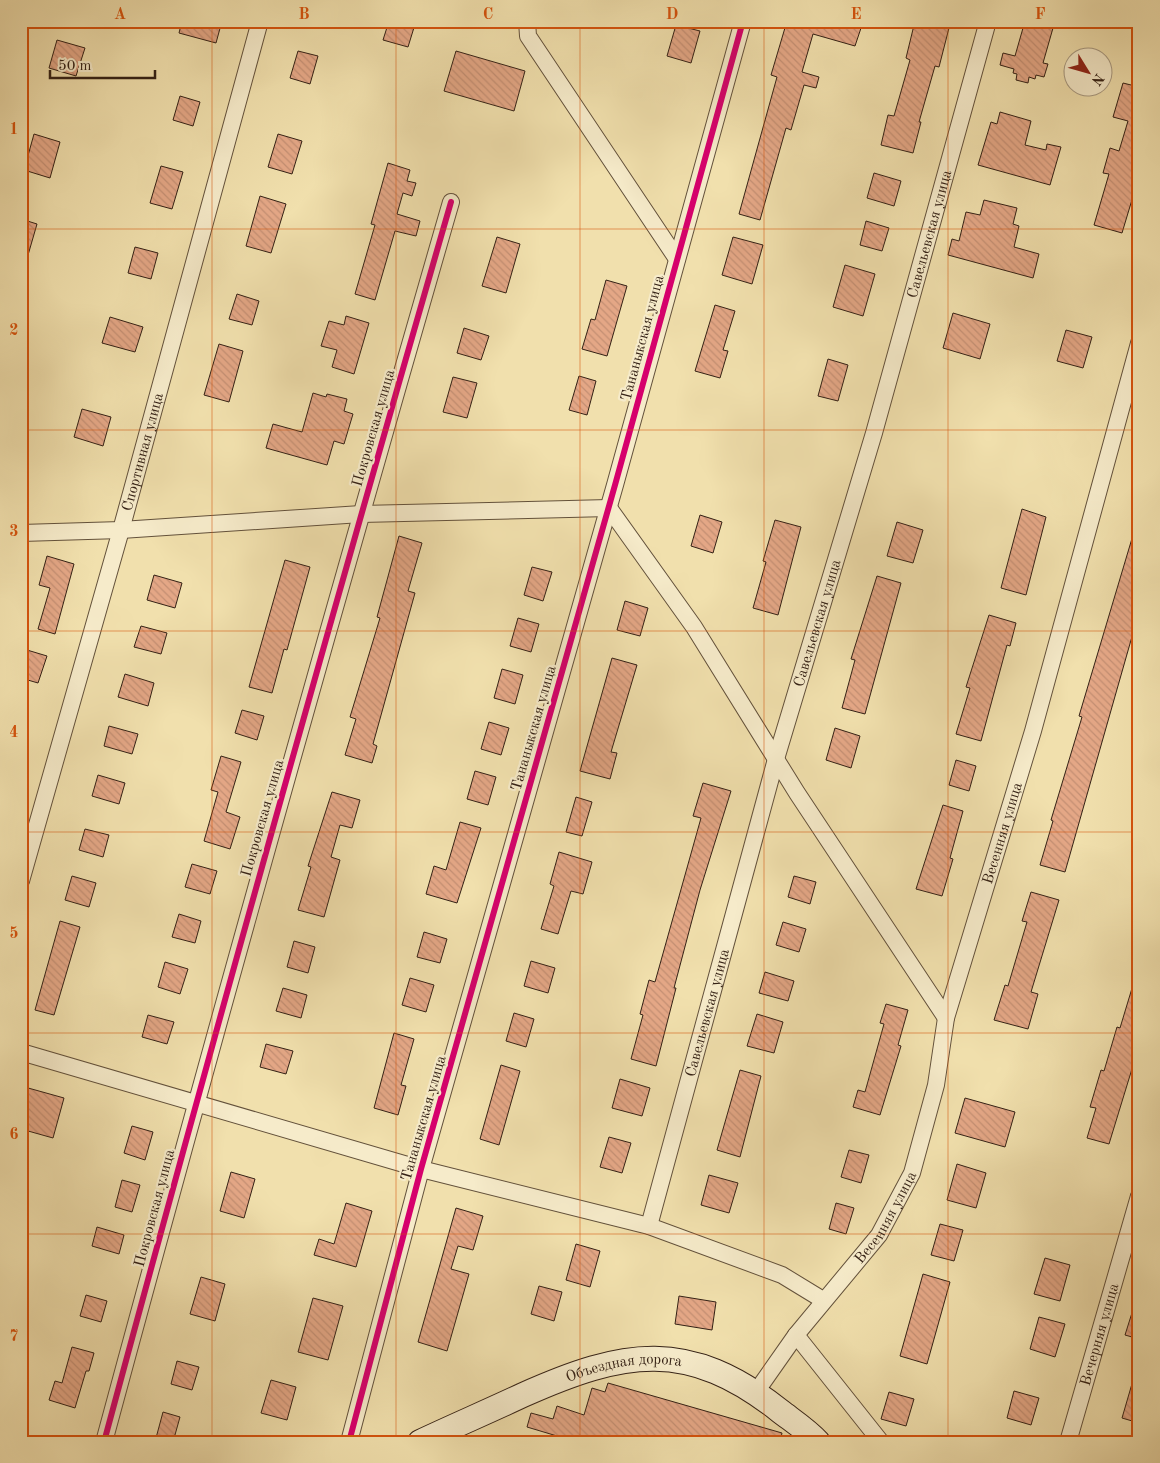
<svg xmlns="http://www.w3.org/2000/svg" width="1160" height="1463" font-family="'Old Standard TT',serif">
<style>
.building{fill:url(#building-back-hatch);stroke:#342115}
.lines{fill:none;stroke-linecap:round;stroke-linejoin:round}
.minor-casing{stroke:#63513b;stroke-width:18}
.secondary-casing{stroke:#342115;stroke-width:26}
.minor{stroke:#f6ebca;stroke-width:16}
.secondary{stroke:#f6ebca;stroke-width:24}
.cycleway-casing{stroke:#f6ebca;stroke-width:9}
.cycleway{stroke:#d6006c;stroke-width:6}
.grid{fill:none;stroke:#d6530d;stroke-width:1;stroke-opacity:0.55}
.labels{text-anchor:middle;stroke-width:4.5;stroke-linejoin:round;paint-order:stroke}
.street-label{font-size:15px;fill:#342115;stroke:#f6ebca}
.neatline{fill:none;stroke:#d6530d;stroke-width:2}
.grid-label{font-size:16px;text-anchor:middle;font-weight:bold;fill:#d6530d}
</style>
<defs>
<pattern id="building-back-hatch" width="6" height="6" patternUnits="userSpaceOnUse" patternTransform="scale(1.25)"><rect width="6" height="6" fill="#e4a786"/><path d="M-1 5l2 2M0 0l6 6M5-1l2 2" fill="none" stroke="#c48f73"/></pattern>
</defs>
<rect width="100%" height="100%" fill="#f1e0ad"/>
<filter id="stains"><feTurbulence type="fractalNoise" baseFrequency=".004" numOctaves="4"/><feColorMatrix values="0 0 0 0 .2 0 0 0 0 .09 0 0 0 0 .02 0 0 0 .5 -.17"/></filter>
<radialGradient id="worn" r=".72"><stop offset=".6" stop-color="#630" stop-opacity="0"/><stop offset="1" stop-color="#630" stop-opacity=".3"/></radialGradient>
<!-- building -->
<path class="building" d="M182,21H222L216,43L179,33Z
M389,21H416L408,47L383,40Z
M787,21H837L861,28L855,46L813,34L802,72L819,77L816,88L804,85L791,130L786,128L760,220L739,214L777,77L771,75Z
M915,21L949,28L939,67L935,66L919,122H921L913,153L881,145L888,115L894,116L910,60L906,58Z
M1025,21H1055L1043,63L1048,64L1044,77L1036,75L1035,79L1029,77L1028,83L1016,80L1017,74L1013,73L1014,69L1000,65L1003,53L1015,56Z
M676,25L700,31L691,63L667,56Z
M57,40L85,48L76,76L49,68Z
M298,51L318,56L310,84L290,78Z
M456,51L525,71L514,111L444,91Z
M1123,83L1139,87V183H1137L1122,233L1094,225L1109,174L1103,173L1110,148L1119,151L1128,121L1113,117Z
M180,96L200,102L193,126L173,120Z
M1000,112L1031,121L1025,145L1046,150L1047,144L1061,147L1050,185L978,165L991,122L997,124Z
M34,134L60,142L50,178L24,170Z
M278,134L302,141L292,174L268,167Z
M388,163L410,170L407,181L416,183L412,196L403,193L397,214L420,221L416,236L395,231L375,300L355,294L375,225L371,224Z
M161,166L183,172L172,209L150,203Z
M874,173L901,181L894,206L867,198Z
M260,196L286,204L271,253L246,246Z
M984,200L1017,208L1013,224L1019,226L1014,247L1039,254L1033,278L948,255L952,239L959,241L966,212L980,215Z
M21,219L37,224L24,269L21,268Z
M866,221L889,228L882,251L860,245Z
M497,237L520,244L506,293L482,286Z
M733,237L763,245L752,284L722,275Z
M135,247L158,253L151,279L128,273Z
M845,265L875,274L863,316L833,307Z
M606,280L627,286L607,356L582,349L591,319L595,320Z
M237,294L259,301L252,325L229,319Z
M715,305L735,311L723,350L728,351L720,378L695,371Z
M953,313L990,324L980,359L943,348Z
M346,316L369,323L354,374L332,367L337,350L321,346L329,321L344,325Z
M110,317L143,327L135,352L102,343Z
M464,328L489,336L481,360L457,353Z
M1066,330L1092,337L1083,368L1057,361Z
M219,344L243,351L229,402L204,395Z
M828,359L848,365L838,401L818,396Z
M579,376L596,381L587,415L569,410Z
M453,377L477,383L467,418L443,412Z
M313,393L326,397L327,394L347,399L344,411L353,414L344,444L334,441L327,465L266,448L273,424L302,432Z
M82,409L111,417L103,446L74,437Z
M1022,509L1046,517L1026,595L1001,588Z
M700,515L722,522L713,553L691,546Z
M775,520L801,527L778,615L753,608L766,562L763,561Z
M897,522L923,530L913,563L887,556Z
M1136,525L1139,526V612L1065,872L1040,865L1053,821L1051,820L1082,717L1079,716Z
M399,536L422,543L408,591L415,593L373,744L377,746L372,763L345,755L356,719L350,717L380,618L377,617Z
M47,556L74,564L55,634L38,629L50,588L39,585Z
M285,560L310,567L287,650L284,649L272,693L249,687Z
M532,567L552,572L543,601L524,595Z
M154,575L182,583L175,608L147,600Z
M877,576L901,583L865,714L842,708L855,660L851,659Z
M625,601L648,608L640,636L617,630Z
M989,615L1016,623L1010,646L1007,645L981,741L956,734L970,688L966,687Z
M518,618L539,624L531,652L510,646Z
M141,626L167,633L161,654L134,647Z
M27,650L47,656L38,683L21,678V669Z
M612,658L637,665L611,752L617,753L610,779L580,771Z
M502,669L523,675L515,704L494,698Z
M125,674L154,683L148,706L118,697Z
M242,710L264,716L257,740L235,733Z
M489,722L509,728L501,755L481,749Z
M109,726L138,734L132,754L104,746Z
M835,728L860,736L851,768L826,760Z
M221,756L241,762L226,812L240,817L230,849L204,841L218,792L211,790Z
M956,760L976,766L969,791L949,785Z
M475,771L496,777L488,805L467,799Z
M98,775L125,783L119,804L92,796Z
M703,783L731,791L700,890L674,988H676L656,1066L631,1059L643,1015L640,1014L649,980L655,982L701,818L693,816Z
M332,792L360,800L352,828L340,825L331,857L340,860L324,917L298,910L311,867L308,866Z
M576,797L592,802L582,836L566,832Z
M943,805L963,811L950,858L953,859L942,896L916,889Z
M460,822L481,828L457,903L426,894L434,866L446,870Z
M85,829L109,835L103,857L79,850Z
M559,852L592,862L583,894L571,891L558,934L541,929L554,886L550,884Z
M192,864L217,871L210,894L185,887Z
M72,876L96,883L89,907L65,900Z
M794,876L816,882L810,904L788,897Z
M1031,892L1059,900L1031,992L1038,994L1028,1029L994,1020L1005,985L1008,986L1027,922L1022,921Z
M179,914L201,921L195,943L172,937Z
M60,921L80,927L54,1015L35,1010Z
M783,922L806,929L799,952L776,945Z
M424,932L447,939L440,963L417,957Z
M294,941L315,947L308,973L287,967Z
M531,961L555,968L548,993L524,986Z
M165,962L188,969L180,994L158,987Z
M765,972L794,981L788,1001L759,993Z
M1136,975H1139V1046L1109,1144L1087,1138L1096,1108L1090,1107L1101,1070L1104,1071L1117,1027L1120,1028Z
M410,978L434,985L426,1012L402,1005Z
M283,988L307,995L301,1018L276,1011Z
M886,1004L908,1010L898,1045L901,1046L880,1115L853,1107L858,1090L865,1092L884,1024L880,1023Z
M514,1013L534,1019L526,1047L506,1041Z
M757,1014L783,1022L774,1053L747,1046Z
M148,1015L174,1022L167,1044L142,1037Z
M394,1033L414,1039L401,1085L406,1086L398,1115L374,1108Z
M266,1044L293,1051L286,1074L260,1067Z
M501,1065L520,1071L499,1145L480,1139Z
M740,1070L761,1076L740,1157L717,1150Z
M620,1079L650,1088L642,1116L612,1108Z
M21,1086L64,1098L53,1138L21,1129Z
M965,1098L1015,1112L1005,1147L955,1133Z
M132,1126L153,1132L145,1160L124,1153Z
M609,1137L631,1143L622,1173L600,1167Z
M849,1150L869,1155L861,1183L841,1177Z
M957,1164L986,1173L976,1208L947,1200Z
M231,1172L255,1179L244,1218L220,1211Z
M709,1175L738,1183L729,1213L701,1205Z
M122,1180L140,1185L132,1212L115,1207Z
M346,1203L372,1211L356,1267L314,1255L319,1239L334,1244Z
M836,1203L854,1208L846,1234L829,1229Z
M456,1208L483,1216L473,1250L458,1246L451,1269L469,1274L447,1351L418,1342Z
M940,1224L963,1230L954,1261L931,1255Z
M97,1227L124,1235L119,1254L92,1246Z
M576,1244L600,1251L590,1287L566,1280Z
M1045,1258L1070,1265L1060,1301L1034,1294Z
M923,1274L950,1282L927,1364L900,1356Z
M201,1277L225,1284L215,1321L190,1314Z
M539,1286L562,1292L554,1321L531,1314Z
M86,1295L107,1301L101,1322L80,1316Z
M679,1296L716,1302L712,1330L675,1324Z
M313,1298L343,1306L328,1360L298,1352Z
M1136,1300L1139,1301V1339L1125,1335Z
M1039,1317L1065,1324L1055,1357L1030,1349Z
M72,1347L94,1353L89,1371H86L75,1408L49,1400L55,1381L62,1383Z
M177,1361L199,1367L192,1390L171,1384Z
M1136,1370L1139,1371V1423L1122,1418Z
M271,1380L296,1387L287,1420L261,1413Z
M608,1383L782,1433L780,1442H577L527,1427L531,1413L553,1419L557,1406L584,1415L592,1388L605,1392Z
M1014,1391L1039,1398L1031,1425L1007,1418Z
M889,1392L914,1399L906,1426L881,1419Z
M163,1412L180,1417L173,1442L156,1438Z"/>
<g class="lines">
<defs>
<g id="minor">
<path d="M527,21L528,36L677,259"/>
<path d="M21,533L121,530L361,514L609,508L694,627L797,793L946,1018"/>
<path id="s1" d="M21,881L121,530L260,21"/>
<path d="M21,1052L421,1169L649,1226L782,1275L823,1300"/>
<path id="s2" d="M649,1226L776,759L874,433L988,21"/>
<path d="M796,1335L881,1442"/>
<path id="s3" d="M756,1392L796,1335L879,1235L912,1173L936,1085L946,1018L1033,731L1139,343"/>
<path d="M104,1442C216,1027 332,614 451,202"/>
<path d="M349,1442L421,1169L615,485L743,21"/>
<path id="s4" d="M1068,1442L1139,1196"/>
</g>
<g id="secondary">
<path id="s5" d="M420,1442C454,1426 489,1411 523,1395C624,1350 688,1338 780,1411C793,1421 807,1430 818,1442"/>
</g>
</defs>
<!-- minor casing -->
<use href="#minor" class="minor-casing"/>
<!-- secondary casing -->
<use href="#secondary" class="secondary-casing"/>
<!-- minor -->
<use href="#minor" class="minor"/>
<!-- secondary -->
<use href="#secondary" class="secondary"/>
<defs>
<path id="cycleway" d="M104,1442C216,1027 332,614 451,202
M349,1442L421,1169L615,485L743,21"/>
</defs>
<!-- cycleway casing -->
<use href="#cycleway" class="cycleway-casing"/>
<!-- cycleway -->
<use href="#cycleway" class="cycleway"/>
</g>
<!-- grid -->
<path class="grid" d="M212,21V1442M396,21V1442M580,21V1442M764,21V1442M948,21V1442M21,229H1139M21,430H1139M21,631H1139M21,832H1139M21,1033H1139M21,1234H1139"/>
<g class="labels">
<!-- street labels -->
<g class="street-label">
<text dy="5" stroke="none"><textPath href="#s2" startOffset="1031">Савельевская улица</textPath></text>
<text transform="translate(642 338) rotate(-75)" y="5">Тананыкская улица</text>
<text transform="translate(373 428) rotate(-74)" y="5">Покровская улица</text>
<text dy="5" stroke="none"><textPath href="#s1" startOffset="446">Спортивная улица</textPath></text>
<text dy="5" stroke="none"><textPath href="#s2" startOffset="626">Савельевская улица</textPath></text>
<text transform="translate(533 728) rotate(-74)" y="5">Тананыкская улица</text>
<text transform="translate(262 818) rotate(-74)" y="5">Покровская улица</text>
<text dy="5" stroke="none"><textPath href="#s3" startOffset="622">Весенняя улица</textPath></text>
<text dy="5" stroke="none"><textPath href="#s2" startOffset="221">Савельевская улица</textPath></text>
<text transform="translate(423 1118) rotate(-74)" y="5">Тананыкская улица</text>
<text transform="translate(154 1208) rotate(-75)" y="5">Покровская улица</text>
<text dy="5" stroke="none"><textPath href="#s3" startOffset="218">Весенняя улица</textPath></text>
<text dy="5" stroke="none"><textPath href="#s4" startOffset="112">Вечерняя улица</textPath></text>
<text dy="5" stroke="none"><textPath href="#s5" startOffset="219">Объездная дорога</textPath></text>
</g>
</g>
<!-- margin -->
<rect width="1160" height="1463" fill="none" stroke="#f1e0ad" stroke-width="55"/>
<!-- north arrow -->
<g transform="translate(1088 72) rotate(127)"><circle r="24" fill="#f6ebca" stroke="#a89a82"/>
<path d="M0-4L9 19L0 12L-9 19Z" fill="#8f2418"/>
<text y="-8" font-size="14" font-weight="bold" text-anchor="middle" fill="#342115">N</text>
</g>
<!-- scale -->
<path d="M50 70v8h105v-8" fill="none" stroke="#342115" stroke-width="2.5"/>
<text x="58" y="70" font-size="15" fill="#342115" stroke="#f6ebca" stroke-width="4" paint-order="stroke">50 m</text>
<rect x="28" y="28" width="1104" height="1408" class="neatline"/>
<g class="grid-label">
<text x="120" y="19">A</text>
<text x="304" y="19">B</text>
<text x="488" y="19">C</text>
<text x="672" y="19">D</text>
<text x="856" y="19">E</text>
<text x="1040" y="19">F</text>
<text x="14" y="134">1</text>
<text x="14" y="335">2</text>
<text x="14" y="536">3</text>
<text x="14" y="737">4</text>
<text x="14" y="938">5</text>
<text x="14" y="1139">6</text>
<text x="14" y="1341">7</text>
</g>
<rect width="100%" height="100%" filter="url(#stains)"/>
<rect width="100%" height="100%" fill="url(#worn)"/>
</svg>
